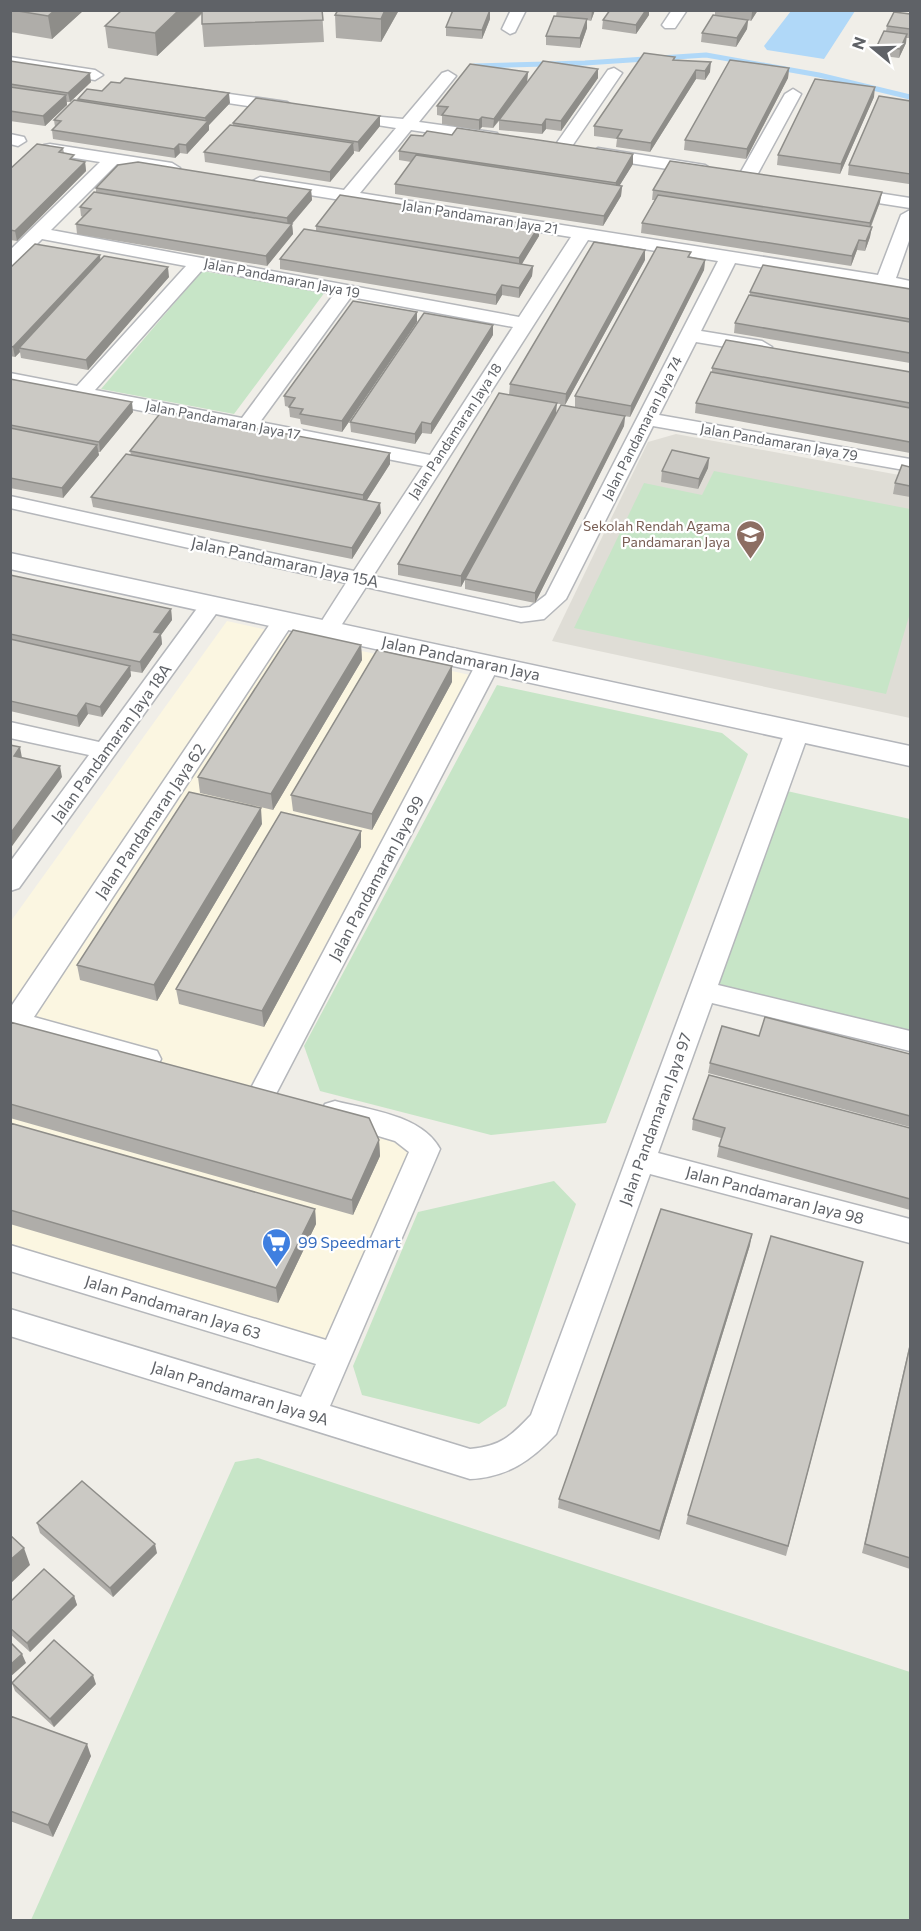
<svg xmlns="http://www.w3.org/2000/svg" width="921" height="1931" font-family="Commissioner,sans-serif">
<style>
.commercial{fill:#fbf6e1}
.education{fill:#dfddd6}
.green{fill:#c7e5c7}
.water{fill:#b0d8f8}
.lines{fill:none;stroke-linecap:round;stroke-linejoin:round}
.stream{stroke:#b0d8f8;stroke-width:5}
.minor-casing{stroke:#b5b7bb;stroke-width:3}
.secondary-casing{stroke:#b4b6bb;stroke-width:3}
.minor{fill:#fff;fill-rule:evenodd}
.secondary{fill:#fff;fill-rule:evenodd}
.wall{fill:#afada9}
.shaded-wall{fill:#8e8d89}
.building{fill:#cbc9c4;stroke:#8e8d89;stroke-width:1.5}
.labels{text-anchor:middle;stroke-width:4.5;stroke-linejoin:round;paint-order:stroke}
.far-street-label{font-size:14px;fill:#5f6267;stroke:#fff}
.far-education-label{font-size:14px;fill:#785e54;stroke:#fff;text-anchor:end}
.street-label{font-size:16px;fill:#5f6267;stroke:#fff}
.shop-label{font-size:16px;fill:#366cbe;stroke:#fff;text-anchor:start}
</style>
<rect width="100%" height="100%" fill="#f0eee8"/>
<!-- commercial -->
<path class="commercial" d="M227,621L470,675L245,1095L398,1140L412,1153L329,1341L11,1246V921Z"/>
<!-- education -->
<path class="education" d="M676,434L910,477V718L552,641L648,442Z"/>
<!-- green -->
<path class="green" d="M202,271L325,292L234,414L101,389Z
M714,471L910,509V613L886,694L574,628L644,483L702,495Z
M497,685L722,733L748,754L606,1123L491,1135L320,1091L304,1046Z
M787,791L910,819V1036L717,987Z
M554,1181L576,1204L506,1406L479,1424L362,1395L353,1366L418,1212Z
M258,1458L910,1672V1920H31L235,1462Z"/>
<!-- water -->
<path class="water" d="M791,11V10L855,11L824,59L767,50L764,46Z"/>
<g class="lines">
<!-- stream -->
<path class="stream" d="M474,66L585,63L706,55L819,75L910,97"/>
<defs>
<path id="minor" d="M511,10H526L515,32L510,34L502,29Z
M672,10H687L675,28H665L662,25Z
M10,57L95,70L103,75L95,80L10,67Z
M614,68L622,73L568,152H556L554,148L556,144L608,70Z
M448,71L456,76L419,122L491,132L497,133L499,137L497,141L491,142L411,130L360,193L878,275L901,215L910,210V238L896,278L910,281V291L735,263L701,331L762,341L772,347L762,353L696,342L659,415L910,459V471L653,426L566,599L544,619L521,622L366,587L335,635H319L316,630L346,583L10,508V496L354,571L423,466L10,385V373L77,386L186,266L42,239L16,265L10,266V250L100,162L44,153L42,149L44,145L50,144L172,163L180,168L172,173L117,164L51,230L519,317L571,237L260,187L251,182L260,177L344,190L396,128L339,119L337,116L339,113L403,119L442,73ZM588,240L718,261L546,595L530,607L521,608L373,576ZM203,269L334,294L242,418L95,390ZM351,297L513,327L430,455L260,422Z
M194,89L287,102L295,107L287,112L188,97L186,94L188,91Z
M793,89L801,94L756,177L753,181H741L738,177L785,94Z
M10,134L24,137L26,141L18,146L10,144Z
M598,148L705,165L713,170L705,175L592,157L590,153Z
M846,188L910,198V208L840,197L837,193L840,189Z
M212,597L220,599L223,604L19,888L10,891V862L89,755L10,738V722L99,742L204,599Z
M284,613L292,615L295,620L34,1017L157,1051L161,1059L157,1067L147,1070L10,1032V1008L276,615Z
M488,657L496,659L500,664L277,1092L273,1100L263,1103L253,1100L249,1092L476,664L480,659Z
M797,724L806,726L809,732L718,985L910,1031V1051L712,1003L658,1153L910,1219V1243L650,1174L556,1434C531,1461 507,1477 470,1479L10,1336V1309L301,1397L316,1364L10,1271V1245L326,1340L409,1152L395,1141L325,1120L321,1112L325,1104L335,1101C369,1110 422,1115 440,1149L330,1406L470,1449C500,1447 511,1436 531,1415L785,732L788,726Z"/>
<path id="secondary" d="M10,553L910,746V766L10,569Z"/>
</defs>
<!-- minor casing -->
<use href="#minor" class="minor-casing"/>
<!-- secondary casing -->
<use href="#secondary" class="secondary-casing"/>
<!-- minor -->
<use href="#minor" class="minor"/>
<!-- secondary -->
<use href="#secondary" class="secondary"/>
</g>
<!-- wall -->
<path class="wall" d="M10,10H84L52,39L10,32Z
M122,10H322L324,42L204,47L202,24V14L157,56L108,48L105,26Z
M338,10H399L381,42L336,38L335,15Z
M453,10H497L496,12H490V19L482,39L446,36V27Z
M557,10H595L591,21L587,20V28L580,48L546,45V36L556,16Z
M715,10H758L751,21L748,20L747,29L736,47L701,42L702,33L715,15Z
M910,14V36L909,38H906V43L899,58L876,55L877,46L886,31L887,26Z
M649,15L636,34L602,29L603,20Z
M675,57L674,60L710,72L705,80L696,79L650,152L616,147L617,139L594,136V126Z
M10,61L91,82L70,102H67V105L45,126L10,121Z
M789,68L788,78L746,159L684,150L685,140Z
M528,72L527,82L598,78L561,131L546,129L542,134L499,130V121L493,128L482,127L479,130L442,124V116L437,115V106Z
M102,91L230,103L209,125V130L187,154L180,153L175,158L53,139L52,130L55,127L54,120L78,101V99Z
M874,97L840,174L777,165L778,155Z
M910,101V179L909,184L848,175L849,165Z
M233,123L380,126L359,152L354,151V153L330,182L205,162L204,152L233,125Z
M452,135L633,154V164L619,186H622L621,196L603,226L395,194V184L411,162L399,160V151L423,136Z
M63,148L64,153L75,160L85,162L86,171L17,241L10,240V169Z
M96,188L311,190L312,200L292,224L293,234L267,266L77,234L76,224L83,217L81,216L80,207L96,192Z
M653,190L880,202L871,227L870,237L865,251L857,250L851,266L641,233L642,223L655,200H652Z
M316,226H539V236L521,264L533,266L532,276L519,298L502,295L496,305L280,269V259L316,231Z
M100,255V261L169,277L88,370L21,358L20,352L15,357L10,356V268Z
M690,258L705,260L704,270L630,417L575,407V396Z
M645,260L565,405L509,395L510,384Z
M910,289V363L734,333L735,323L750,295V292Z
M417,322L342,432L301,424L300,419L290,417L289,407L285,406L284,396Z
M493,335L431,434L422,433L415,444L351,432L350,422Z
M712,368L910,372V453L695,413L696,403L712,372Z
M10,379L133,412L100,452H98L99,455L63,498L10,488Z
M556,413L625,416L624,426L535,603L465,589V579L461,587L398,575V564Z
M130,451L390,464L367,500L381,513L352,559L93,507L91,497L131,455Z
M709,458L708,468L698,489L661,482L662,471Z
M910,467V497L893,494L895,483Z
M10,575L171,609L172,620L161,635L162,644L142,673L130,671L131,676L102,717L88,714L79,727L10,711Z
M361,645L362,660L273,810L200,793L198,777Z
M452,682L372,830L293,811L291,795Z
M262,824L157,1001L80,980L77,965Z
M361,831V847L264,1027L179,1004L176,989Z
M10,1022L379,1140L380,1156L353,1215L10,1118Z
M759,1036L910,1054V1127L708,1073L710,1063Z
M693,1119L910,1128V1210L717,1157L719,1146L721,1138L692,1130Z
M10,1123L315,1209L316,1224L278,1303L10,1224Z
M750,1245L659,1540L558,1508L559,1499Z
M863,1262L786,1556L686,1524L688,1515Z
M910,1343V1569L862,1553Z
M37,1523L157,1553L113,1597L40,1533Z
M74,1596L77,1605L30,1652L10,1634V1602Z
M12,1683L96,1684L54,1727L15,1691Z
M10,1716L91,1756L53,1837L10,1821Z"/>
<!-- shaded-wall -->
<path class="shaded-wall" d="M55,10H84L52,39L48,16Z
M179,10H205L157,56L155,33Z
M385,10H399L381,42V19Z
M490,10V19L482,39V30Z
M592,10H595L591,21Z
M646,10H649V15L636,34V25Z
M753,10H758L751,21L752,12Z
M587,19V28L580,48V38Z
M748,20L747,29L736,47L737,38Z
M907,34L906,43L899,58L900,49Z
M711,62L710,72L705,80V71Z
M789,68L788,78L746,159L747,149Z
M598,69V78L561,131V121Z
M696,70V79L650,152L651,143Z
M528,72L527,82L493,128L494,119Z
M90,73L91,82L70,102L68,93Z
M875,87L874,97L840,174L841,164Z
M229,93L230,103L209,125V130L187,154L186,145L206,123L205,118Z
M66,95L67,105L45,126L43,116Z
M380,116V126L359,152L358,142Z
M482,117V127L479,130V120Z
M546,119V129L542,134V125Z
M353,143L354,153L330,182V172Z
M179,144L180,153L175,158L174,149Z
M633,154V164L615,193L616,183Z
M85,162L86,171L17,241L15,231Z
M622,186L621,196L603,226L604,216Z
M311,190L312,200L288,228L287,218Z
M882,192L880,202L868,233L870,223Z
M292,224L293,234L267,266L266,256Z
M539,226V236L519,269V258Z
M872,227L870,237L865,251L866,241Z
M859,240L857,250L851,266L852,256Z
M645,250V260L565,405L566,394Z
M100,255L101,265L19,348L20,352L15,357L13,347Z
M705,260L704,270L630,417L631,406Z
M533,266L532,276L519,298V288Z
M168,267L169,277L88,370L86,360Z
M502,285V295L496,305V295Z
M417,312V322L342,432V421Z
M493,325V335L431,434V424Z
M132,402L133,412L100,452L99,442Z
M557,403L556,414L461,587V576Z
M625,416L624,426L535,603V593Z
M422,422V433L415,444V434Z
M97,445L99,455L63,498L62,488Z
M390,453V464L363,506V495Z
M709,458L708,468L698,489L699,479Z
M380,503L381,513L352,559V548Z
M171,609L172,620L161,635L162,644L142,673L140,662L154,632Z
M361,645L362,660L273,810L271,794Z
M130,666L131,676L102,717L100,707Z
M452,666V682L372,830V814Z
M86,703L88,714L79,727L77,716Z
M20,747L22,758L14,756Z
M60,766L62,777L10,849V834Z
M261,808L262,824L157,1001L154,985Z
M361,831V847L264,1027L262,1011Z
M379,1140L380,1156L353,1215L352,1200Z
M315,1209L316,1224L278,1303L276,1288Z
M752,1234L750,1245L659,1540L660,1531Z
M155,1544L157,1553L113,1597L110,1588Z
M24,1548L30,1565L10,1584V1560Z
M74,1596L77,1605L30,1652L27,1643Z
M22,1654L26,1663L10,1677V1665Z
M93,1675L96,1684L54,1727L50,1719Z
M87,1744L91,1756L53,1837L48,1825Z"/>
<!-- building -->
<path class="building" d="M12,10H55L48,16Z
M122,10H179L155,33L105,26Z
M202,10H322L323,20L202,24Z
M338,10H385L381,19L335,15Z
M453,10H490L482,30L446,27Z
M610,10H646L636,25L603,20Z
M894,12L910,14V29L887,26Z
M713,15L748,20L737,38L702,33Z
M554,16L587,19L580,38L546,36Z
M884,31L907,34L900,49L877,46Z
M644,53L675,57L673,60L711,62L705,71L696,70L651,143L617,138L622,130L594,126Z
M730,60L789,68L747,149L685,140Z
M10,61L90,73L68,93L10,84Z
M543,61L598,69L561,121L546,119L542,125L499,120Z
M470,64L528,72L494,119L482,117L479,120L442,115L448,107L437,106Z
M125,78L229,93L205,118L78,99L87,89L102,91L111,82L120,83Z
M815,79L875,87L841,164L778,155Z
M10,87L66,95L43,116L10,111Z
M879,96L910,101V174L849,165Z
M256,98L380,116L358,142L233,123Z
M74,100L208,121L186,145L179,144L174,149L52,130L61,121L54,120Z
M230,125L353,143L330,172L204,152Z
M457,128L633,154L616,183L399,151L411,135L423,136L427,131L452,135Z
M37,144L63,148L59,152L74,155L70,159L85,162L15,231L10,230V169Z
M416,155L622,186L604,216L395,184Z
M670,161L882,192L870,223L653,190Z
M138,162L311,190L287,218L96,188L118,165Z
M94,192L292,224L266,256L76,224L91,209L80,207Z
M340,195L539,226L519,258L316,226Z
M658,195L872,227L866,241L859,240L852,256L642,223Z
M304,229L533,266L519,288L502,285L496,295L280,259Z
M594,242L645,250L566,394L510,384Z
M35,244L100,255L13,347L10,346V268Z
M657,247L691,252L688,257L705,260L631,406L575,396Z
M104,256L168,267L86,360L19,348Z
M763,265L910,289V319L750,292Z
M749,295L910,322V353L735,323Z
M353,301L417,312L342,421L300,414L303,409L289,407L295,398L284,396Z
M424,313L493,325L431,424L422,422L415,434L350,422Z
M726,340L910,372V403L712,368Z
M711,372L910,408V442L696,403Z
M10,379L132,402L99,442L10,425Z
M499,393L557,403L461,576L398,564Z
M561,405L625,416L535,593L465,579Z
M162,411L390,453L363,495L130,451Z
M10,428L97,445L62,488L10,478Z
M672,450L709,458L699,479L662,471Z
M126,454L380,503L352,548L91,497Z
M902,465L910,467V486L895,483Z
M10,575L171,609L154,632L161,633L140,662L10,634Z
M293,630L361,645L271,794L198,777Z
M10,639L130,666L100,707L86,703L77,716L10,701Z
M377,650L452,666L372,814L291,795Z
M10,745L20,747L14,756L60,766L10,834Z
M189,792L261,808L154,985L77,965Z
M281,812L361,831L262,1011L176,989Z
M765,1017L910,1054V1116L710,1063L722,1026L759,1036Z
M10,1022L369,1118L379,1140L352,1200L10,1104Z
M709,1075L910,1128V1199L719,1146L725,1128L693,1119Z
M10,1123L315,1209L276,1288L10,1210Z
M661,1209L752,1234L660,1531L559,1499Z
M771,1236L863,1262L788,1546L688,1515Z
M910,1346V1558L865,1544Z
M82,1481L155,1544L110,1588L37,1523Z
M10,1535L24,1548L10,1560Z
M44,1569L74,1596L27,1643L10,1628V1602Z
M54,1640L93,1675L50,1719L12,1683Z
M10,1642L22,1654L10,1665Z
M10,1716L87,1744L48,1825L10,1811Z"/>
<!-- icons -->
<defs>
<symbol id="school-pin" viewBox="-11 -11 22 30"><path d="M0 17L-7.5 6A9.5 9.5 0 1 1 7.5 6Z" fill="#8d6e63" stroke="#fff"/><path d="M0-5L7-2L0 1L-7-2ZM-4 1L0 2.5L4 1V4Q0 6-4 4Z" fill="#fff"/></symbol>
<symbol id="supermarket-pin" viewBox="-11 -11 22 30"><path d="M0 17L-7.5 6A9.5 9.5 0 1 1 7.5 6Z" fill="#3f7fe0" stroke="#fff"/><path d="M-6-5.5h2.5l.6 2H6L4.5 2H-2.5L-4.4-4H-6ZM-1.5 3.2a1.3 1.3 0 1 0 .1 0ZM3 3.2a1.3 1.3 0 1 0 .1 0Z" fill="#fff"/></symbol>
</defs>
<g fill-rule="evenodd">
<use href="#school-pin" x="734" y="518" width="33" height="45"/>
<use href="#supermarket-pin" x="260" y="1226" width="33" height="45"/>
</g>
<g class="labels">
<!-- far-street labels -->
<g class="far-street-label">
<text transform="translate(480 217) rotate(9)" y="5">Jalan Pandamaran Jaya 21</text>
<text transform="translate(282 278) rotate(11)" y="5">Jalan Pandamaran Jaya 19</text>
<text transform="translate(223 420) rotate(11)" y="5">Jalan Pandamaran Jaya 17</text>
<text transform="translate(642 428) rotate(-63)" y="5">Jalan Pandamaran Jaya 74</text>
<text transform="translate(455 431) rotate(-57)" y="5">Jalan Pandamaran Jaya 18</text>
<text transform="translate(779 442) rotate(10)" y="5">Jalan Pandamaran Jaya 79</text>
</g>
<!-- far-education labels -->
<g class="far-education-label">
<text x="730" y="531">Sekolah Rendah Agama<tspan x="730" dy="16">Pandamaran Jaya</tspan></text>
</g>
<!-- street labels -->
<g class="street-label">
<text transform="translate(285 562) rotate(12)" y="6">Jalan Pandamaran Jaya 15A</text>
<text transform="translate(461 658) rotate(12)" y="6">Jalan Pandamaran Jaya</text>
<text transform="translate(111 743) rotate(-54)" y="6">Jalan Pandamaran Jaya 18A</text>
<text transform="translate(150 821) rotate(-56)" y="6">Jalan Pandamaran Jaya 62</text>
<text transform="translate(376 878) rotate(-62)" y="6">Jalan Pandamaran Jaya 99</text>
<text transform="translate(655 1119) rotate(-70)" y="6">Jalan Pandamaran Jaya 97</text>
<text transform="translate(775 1195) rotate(15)" y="6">Jalan Pandamaran Jaya 98</text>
<text transform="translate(173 1307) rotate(17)" y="6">Jalan Pandamaran Jaya 63</text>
<text transform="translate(240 1393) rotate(17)" y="6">Jalan Pandamaran Jaya 9A</text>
</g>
<!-- shop labels -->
<g class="shop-label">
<text x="298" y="1248">99 Speedmart</text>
</g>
</g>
<!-- border -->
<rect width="921" height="1931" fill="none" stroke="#5f6267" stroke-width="24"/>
<!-- north arrow -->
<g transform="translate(873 48) rotate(289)" stroke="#ffffff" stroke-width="4.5" paint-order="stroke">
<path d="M0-4.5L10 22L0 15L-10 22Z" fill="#5f6267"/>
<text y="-9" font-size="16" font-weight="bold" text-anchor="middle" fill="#5f6267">N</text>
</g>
</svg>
